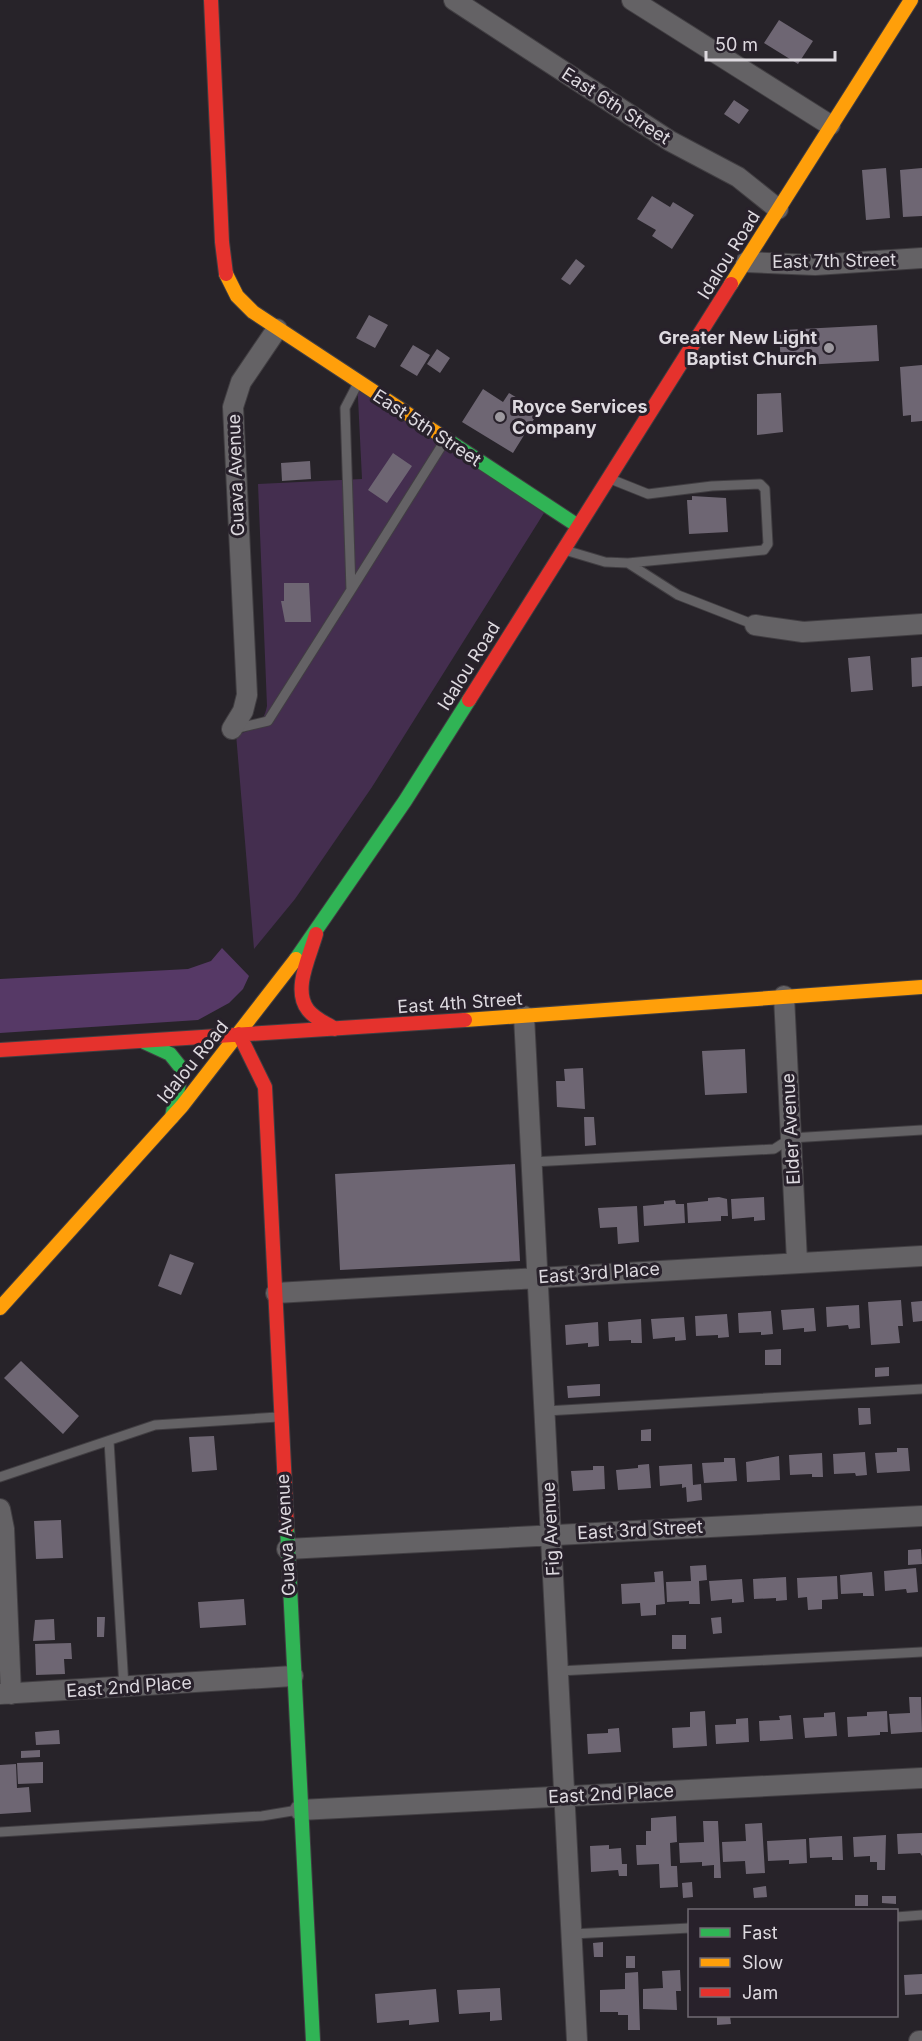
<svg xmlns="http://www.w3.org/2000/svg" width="922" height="2041" font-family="Inter,sans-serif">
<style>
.green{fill:#442e4f}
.forest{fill:#563966}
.building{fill:#6e6673}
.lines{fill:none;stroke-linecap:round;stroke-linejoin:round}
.lane-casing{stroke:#413e42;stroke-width:11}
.street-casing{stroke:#413e42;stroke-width:22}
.fast-casing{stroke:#413e42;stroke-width:16}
.slow-casing{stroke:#413e42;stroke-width:16}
.jam-casing{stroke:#413e42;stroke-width:16}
.lane{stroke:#646265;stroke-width:9}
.street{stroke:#646265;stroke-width:20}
.fast{stroke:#30b455;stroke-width:14}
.slow{stroke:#ff9f0a;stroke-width:14}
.jam{stroke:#e5322d;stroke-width:14}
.poi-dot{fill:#9d999f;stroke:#28212b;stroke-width:2}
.labels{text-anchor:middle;stroke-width:6;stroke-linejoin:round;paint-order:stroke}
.street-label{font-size:18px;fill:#ddd9df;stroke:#28212b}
.poi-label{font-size:18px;font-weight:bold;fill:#ddd9df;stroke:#28212b;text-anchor:end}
</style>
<rect width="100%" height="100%" fill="#272329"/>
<!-- green -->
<path class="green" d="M357,378L544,513L372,787L295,899L254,949L236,734C253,732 264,723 267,706L258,484L362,479Z"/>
<!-- forest -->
<path class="forest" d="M222,948L249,976L243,989L229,1003L198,1020L0,1033V979L188,969L211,961Z"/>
<!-- building -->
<path class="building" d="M779,20L813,41L798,64L764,43Z
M734,100L749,110L739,124L724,114Z
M886,168L890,218L866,220L862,170Z
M922,168V216L903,217L900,170Z
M652,196L670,207L673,202L694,215L672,249L652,236L656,230L637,219Z
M576,259L585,266L570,285L561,279Z
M369,315L388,325L375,348L356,338Z
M877,325L879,361L784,366V363H781L779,335L783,334V330Z
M413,345L430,355L417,376L400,366Z
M437,349L450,358L440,373L427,364Z
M922,365V421L911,422V415L903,416L900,367Z
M483,389L503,402L509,393L539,411L513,453L462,422Z
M781,393L783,432L757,435V394Z
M393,453L412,466L387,503L368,490Z
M310,461L311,479L282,481L281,463Z
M692,496L726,498L728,532L689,534L687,500H692Z
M284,583H309L311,622H285L281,601H284Z
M870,656L873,690L851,692L848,658Z
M922,657V686L912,687L911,658Z
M745,1049L747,1093L705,1095L702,1051Z
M583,1068L585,1109L557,1107L556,1081H565L564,1069Z
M584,1117H594L596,1145L585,1146Z
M515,1164L520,1261L340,1270L335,1174Z
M719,1197L727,1199L728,1216H721V1221L688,1223L687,1203L708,1201V1198Z
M764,1197L765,1220L754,1221V1217L732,1219L731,1199Z
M675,1200L676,1204H684L685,1223L644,1226L643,1206L664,1204V1201Z
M637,1206L639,1242L618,1244L617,1227L600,1228L598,1208Z
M170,1254L194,1263L181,1295L158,1286Z
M901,1300L903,1326H898L900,1343L871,1345L868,1302Z
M922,1301V1321L913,1322L911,1302Z
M859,1305L860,1328L849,1329L848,1325L827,1327L826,1307Z
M814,1308L816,1331L804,1332V1328L783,1330L781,1310Z
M771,1311L773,1334L761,1335V1332L739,1333L738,1313Z
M727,1314L729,1337L718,1338V1335L696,1336L695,1316Z
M684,1317L686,1340L675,1341V1337L653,1339L651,1319Z
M641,1319L642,1343H631V1340L609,1341L608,1322Z
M598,1322L599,1346L588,1347V1343L566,1345L565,1325Z
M781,1349V1365H765V1350Z
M21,1361L79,1416L63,1434L4,1378Z
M889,1367V1376L875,1377V1368Z
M600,1384V1396L568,1398L567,1386Z
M858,1408H870L871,1424L859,1425Z
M651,1429V1441H641V1430Z
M214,1436L217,1470L192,1472L189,1437Z
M897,1448H908L910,1471L877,1473L875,1453L897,1452Z
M865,1452L867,1475L856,1476L855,1473L834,1474L833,1454Z
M822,1453L823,1477H812V1474L790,1475L789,1455Z
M779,1456L780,1480L747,1482L746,1462Z
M724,1458H735L737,1481L704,1483L702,1463L724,1462Z
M649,1464L651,1488L618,1490L616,1470L638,1468V1465Z
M692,1464L693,1485L701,1484L702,1500L687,1502L686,1487L682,1488V1484L660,1486L659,1466Z
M593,1466H604L605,1489L573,1491L571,1471L593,1470Z
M61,1520L63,1558L36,1559L34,1521Z
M921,1549L922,1564L908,1565V1550Z
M706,1565L707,1580L699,1581L700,1604H689V1601L667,1602L666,1582L691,1581L690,1566Z
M916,1568L918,1592L907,1593L906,1589L885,1591L884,1571Z
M663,1571L665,1604L656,1605V1615L641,1616L640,1603L622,1604L621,1584L655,1582L654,1572Z
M872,1572L874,1596H863V1593L841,1594L840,1575Z
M837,1576L838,1599L822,1600V1609L808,1610L807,1597L798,1598L797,1578Z
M786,1577L787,1600L776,1601V1598L754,1599L753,1579Z
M742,1579L744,1602L732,1603V1599L711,1601L709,1581Z
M244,1599L246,1625L200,1628L198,1602Z
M97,1617H105L104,1637H97Z
M721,1617L722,1633L713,1634L711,1618Z
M54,1619L55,1640L33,1641L35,1620Z
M672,1635H686V1649H672Z
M71,1643L72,1659H64L65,1674L36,1675L35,1644Z
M909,1697H921L922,1732L891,1734L889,1714L910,1713Z
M705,1711L707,1746L673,1748L672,1728L690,1727V1712Z
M887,1711L888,1732H880V1735L848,1737L847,1717L867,1716V1712Z
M835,1712L837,1736L805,1738L803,1718L824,1717V1713Z
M791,1715L793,1739L760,1741L759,1721L780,1720L779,1716Z
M748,1718L749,1742L716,1744L715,1725L736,1724V1719Z
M619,1728L621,1752L588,1754L587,1734L608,1733V1729Z
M59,1730L60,1744L36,1745L35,1732Z
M40,1750V1757L21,1758V1751Z
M43,1762V1783L18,1784L17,1763Z
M16,1764L17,1788L29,1787L31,1812L0,1814V1765Z
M676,1816L677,1842L670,1843L671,1866H677L678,1887L660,1888L659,1864L637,1865L636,1845H646V1831H651V1818Z
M703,1821H718L721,1878H714V1865L702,1866V1862L680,1863L679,1843L704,1842Z
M762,1823L765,1873L746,1874L745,1861L723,1862L722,1842L746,1841L745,1824Z
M922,1833V1856L920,1853L898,1854L897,1834Z
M886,1835L885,1870H877V1862H870V1856L854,1857L853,1837Z
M842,1836L843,1860H832V1857L810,1858L809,1838Z
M806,1839L807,1863L789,1864V1860L768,1861L767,1841Z
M609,1845V1849L621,1848L622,1864H627V1876H619L618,1870L591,1872L590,1846Z
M692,1882L693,1897L683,1898L682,1883Z
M766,1886L767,1897L754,1898L753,1888Z
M855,1895H868V1906H855Z
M882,1896H896V1904L882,1903Z
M603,1942V1957H594L593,1943Z
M626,1956H635V1968H626Z
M680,1970L681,1991H676L677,2010L643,2009V1989L663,1988L662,1971Z
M638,1972L640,2030H628V2015H618V2012H600V1990L625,1989V1973Z
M922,1974V1994L905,1995L904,1975Z
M500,1988L502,2020L490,2021V2012L459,2014L457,1990Z
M436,1989L439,2022L409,2025V2020L377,2023L375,1994Z
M717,2016H730L731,2024L717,2025Z"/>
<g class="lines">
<defs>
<path id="lane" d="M613,480L648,494L712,486L760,484L765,489L768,544L764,550L628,563
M568,551L605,562L628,563L678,595L755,625
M351,590L444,442
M234,729L268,721L351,590L345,408L358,383
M532,1162L774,1149L791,1138L922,1130
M546,1411L922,1389
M109,1441L124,1687
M0,1477L155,1425L278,1417
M559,1671L922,1652
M0,1832L262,1816L298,1810
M896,1917L922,1915
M572,1934L690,1928"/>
<path id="street" d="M454,0L670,141L738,177L778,209
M632,0L830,125
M746,262L815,265L922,258
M755,625L803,632L922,624
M232,729L243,711L247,695L233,407L241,382L277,329
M784,996L797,1261
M524,1016L577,2041
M276,1293L922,1256
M0,1509L4,1529L11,1694
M287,1549L922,1516
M0,1694L293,1676
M300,1810L922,1778
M919,2041H922"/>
<path id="fast" d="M446,439L578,526
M296,959L405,801L469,700
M144,1042L170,1054L182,1069L172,1117
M287,1527L313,2041"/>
<path id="slow" d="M226,274L237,296L253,312L446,439
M731,284L911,0
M465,1020L922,987
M0,1308L182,1106L296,959"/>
<path id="jam" d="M211,0L222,242L226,274
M469,700L731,284
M316,934C310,956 292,990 308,1010C315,1019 326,1023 335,1029
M239,1034L265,1087L287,1527
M0,1050L465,1020"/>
</defs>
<!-- lane casing -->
<use href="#lane" class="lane-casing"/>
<!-- street casing -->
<use href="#street" class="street-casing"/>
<!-- fast casing -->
<use href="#fast" class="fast-casing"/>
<!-- slow casing -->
<use href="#slow" class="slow-casing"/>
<!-- jam casing -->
<use href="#jam" class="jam-casing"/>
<!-- lane -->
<use href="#lane" class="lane"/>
<!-- street -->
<use href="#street" class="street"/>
<!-- fast -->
<use href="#fast" class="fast"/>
<!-- slow -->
<use href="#slow" class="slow"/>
<!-- jam -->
<use href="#jam" class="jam"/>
</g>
<!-- markers -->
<g class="poi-dot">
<circle cx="829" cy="348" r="6"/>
<circle cx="500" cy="417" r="6"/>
</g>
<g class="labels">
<!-- street labels -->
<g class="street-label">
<text transform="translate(616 106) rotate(33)" y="6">East 6th Street</text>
<text transform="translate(729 255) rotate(-58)" y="6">Idalou Road</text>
<text transform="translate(834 261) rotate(-1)" y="6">East 7th Street</text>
<text transform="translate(427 428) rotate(33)" y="6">East 5th Street</text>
<text transform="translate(236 475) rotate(-92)" y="6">Guava Avenue</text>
<text transform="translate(469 666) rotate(-58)" y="6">Idalou Road</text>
<text transform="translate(460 1003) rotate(-4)" y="6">East 4th Street</text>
<text transform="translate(193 1062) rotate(-51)" y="6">Idalou Road</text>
<text transform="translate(791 1129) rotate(-93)" y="6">Elder Avenue</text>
<text transform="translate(599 1273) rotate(-4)" y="6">East 3rd Place</text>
<text transform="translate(551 1529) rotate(-93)" y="6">Fig Avenue</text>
<text transform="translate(640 1530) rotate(-3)" y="6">East 3rd Street</text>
<text transform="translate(286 1535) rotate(-93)" y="6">Guava Avenue</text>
<text transform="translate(129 1687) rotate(-4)" y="6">East 2nd Place</text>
<text transform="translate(611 1794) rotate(-3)" y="6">East 2nd Place</text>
</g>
<!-- poi labels -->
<g class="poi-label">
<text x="817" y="344">Greater New Light<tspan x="817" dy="21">Baptist Church</tspan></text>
<text x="512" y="413" text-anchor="start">Royce Services<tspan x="512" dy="21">Company</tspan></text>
</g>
</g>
<!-- legend -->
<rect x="688" y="1909" width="210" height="108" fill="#28212b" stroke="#706b73" stroke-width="1.5"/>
<rect x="700" y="1928" width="30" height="9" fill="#30b455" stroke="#706b73" stroke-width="1.5"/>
<text x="742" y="1939" font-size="18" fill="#ddd9df">Fast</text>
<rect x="700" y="1958" width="30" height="9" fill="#ff9f0a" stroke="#706b73" stroke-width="1.5"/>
<text x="742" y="1969" font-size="18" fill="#ddd9df">Slow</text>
<rect x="700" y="1988" width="30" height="9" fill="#e5322d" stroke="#706b73" stroke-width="1.5"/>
<text x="742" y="1999" font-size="18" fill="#ddd9df">Jam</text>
<!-- scale -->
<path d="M706 51v9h129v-9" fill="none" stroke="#ddd9df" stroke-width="3"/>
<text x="715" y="51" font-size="18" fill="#ddd9df" stroke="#28212b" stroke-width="4.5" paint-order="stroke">50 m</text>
</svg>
